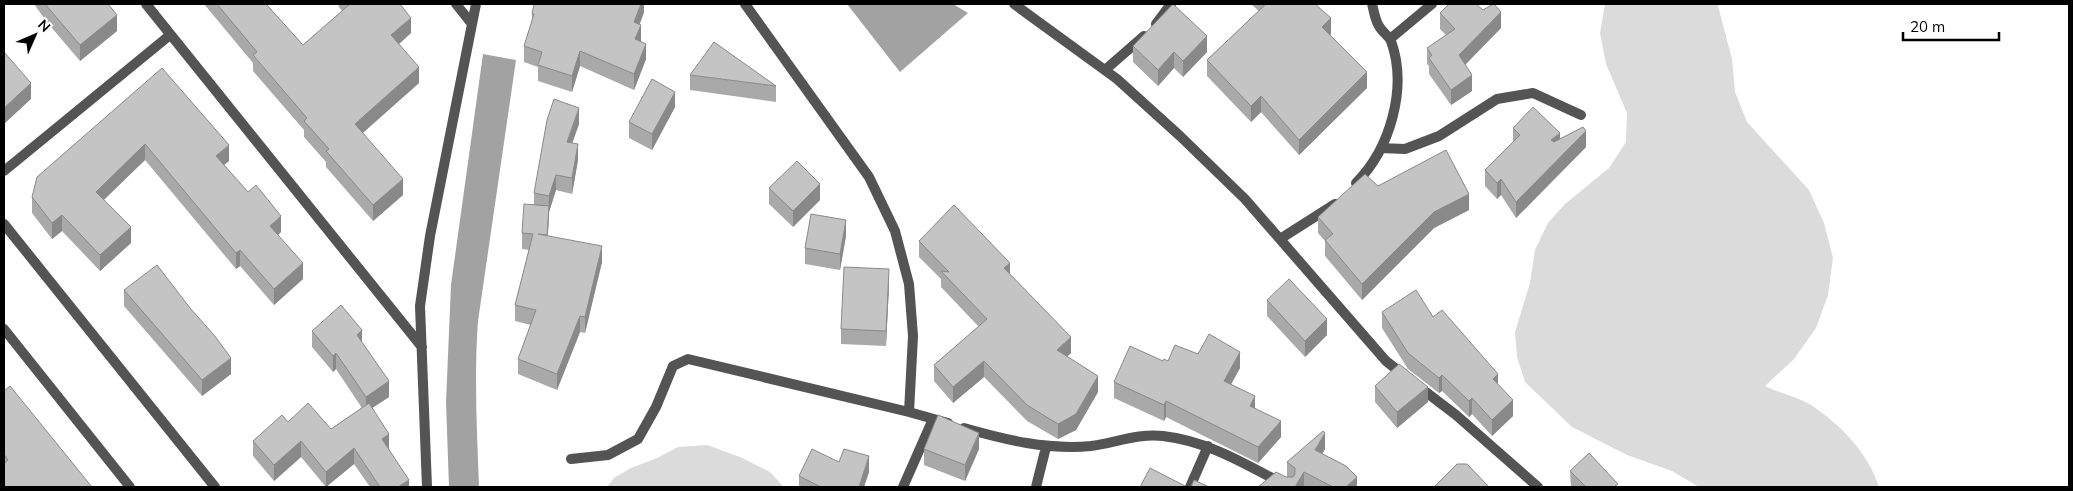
<svg xmlns="http://www.w3.org/2000/svg" width="2073" height="491" font-family="Mulish,sans-serif">
<style>
.green{fill:#dbdbdb}
.water{fill:#a2a2a2}
.lines{fill:none;stroke-linecap:round;stroke-linejoin:round}
.service{stroke:#545454;stroke-width:10}
.minor{stroke:#545454;stroke-width:10}
.wall{fill:#a9a9a9}
.shaded-wall{fill:#898989}
.building{fill:#c4c4c4;stroke:#898989}
</style>
<rect width="100%" height="100%" fill="#fff"/>
<!-- green -->
<path class="green" d="M1605,4H1719L1718,6L1732,59L1735,92L1747,122L1809,190L1824,223L1833,258L1828,295L1816,328L1794,359L1765,386C1779,393 1798,397 1811,405C1840,424 1869,454 1879,487H1699L1672,471L1627,455L1572,427L1525,382L1517,357L1515,332L1530,283L1535,250L1548,223L1565,204L1609,168L1626,142L1627,113L1606,64L1600,33Z
M707,445L740,457L770,472L784,487H607L614,478L631,468L657,458L678,447Z"/>
<!-- water -->
<path class="water" d="M847,4H953L968,13L900,72Z
M483,54L516,60L478,321C474,377 477,432 479,487H449L446,402L451,285Z"/>
<g class="lines">
<!-- service -->
<path class="service" d="M745,4L869,177L895,231L909,284L913,336L909,412
M1014,4L1117,79L1180,136L1245,199L1386,361L1405,376
M1156,24L1171,4
M1390,39L1432,4
M1105,70L1144,36
M1381,148L1405,149L1439,136L1497,99L1533,93L1581,115
M1356,183C1390,149 1408,88 1391,41C1388,35 1382,32 1379,26C1375,20 1374,11 1372,4
M1280,239L1335,204
M1418,386L1456,415L1538,487
M964,428C1006,440 1047,450 1091,446C1114,443 1139,433 1163,436C1209,441 1248,466 1289,487
M571,459L608,455L638,439L656,407L673,366L688,359L909,412L948,423
M903,487L933,419
M1036,487L1046,447
M1190,487L1208,446"/>
<!-- minor -->
<path class="minor" d="M146,4L422,347
M456,4L472,24
M4,171L170,35
M4,224L215,487
M4,329L130,487
M427,487L420,306L430,236L476,4"/>
</g>
<!-- wall -->
<path class="wall" d="M34,4H108L117,31L80,61L46,21Z
M204,4H266L303,45L342,11L339,7L338,4H400L411,33L399,44L419,83L362,133L403,195L373,221L326,167V162L304,137V130L253,71V63Z
M644,4V12L640,24L641,41L646,59L634,90L580,66L572,92L538,81V67L524,62V46L532,21V14Z
M1251,4H1315L1331,34L1330,35L1367,88L1299,155L1261,112L1251,122L1207,76V60L1259,11Z
M1440,13L1501,28L1465,65L1472,91L1451,105L1429,74V66L1427,64V48L1446,35L1440,29Z
M1133,46L1207,52L1183,77L1174,68L1158,86L1133,62Z
M162,68L229,161L224,165L281,232L278,235L303,279L274,305L240,266L236,269L145,160L104,200L131,243L100,271L62,231L52,239L32,213V197Z
M690,75L776,86V102L690,90Z
M675,107L652,150L629,138V122Z
M579,124L572,143L578,160L572,194L556,190L549,212L548,236L602,262L585,333L580,332L557,390L518,374V359L531,325L515,321V305L529,250L522,249V233L534,205V193Z
M1513,128L1560,139L1586,147L1516,218L1501,195L1497,199L1485,186V170L1513,142Z
M1378,186L1469,210L1434,228L1362,300L1325,256V241L1318,233V217Z
M769,188L820,200L793,227L769,204Z
M846,236L840,270L805,264V248Z
M919,241L1010,274L1071,353L1067,356L1098,392L1076,430L1058,439L1027,421L984,377L953,403L934,381V365L979,327L941,287V279L919,257Z
M889,285L886,346L841,344V329Z
M124,290L190,308L231,374L202,396L124,306Z
M1267,300L1327,335L1305,357L1267,316Z
M1382,312L1433,317L1498,385L1513,416L1492,436L1472,414L1469,417L1442,391L1439,393L1408,369L1382,328Z
M312,331L362,343L389,397L372,408L389,450L409,487H370L354,464L326,487L301,457L274,481L253,456V441L288,422L331,429L362,408L336,369L333,372L312,347Z
M1198,354L1240,368L1231,384L1281,437L1258,463L1166,417L1164,421L1114,398V382L1163,361H1168Z
M1375,386L1428,402L1397,428L1375,402Z
M4,391L92,487H4Z
M924,449H979L965,481L924,465Z
M1325,449L1322,454L1357,487H1258L1287,477V462Z
M839,462L869,472L864,487H799V476Z
M1570,471L1618,487H1571Z"/>
<!-- shaded-wall -->
<path class="shaded-wall" d="M641,4H644V12L634,38V22Z
M1501,12V28L1459,71V55Z
M117,15V31L80,61V45Z
M411,18V33L391,51V35Z
M1331,18V34L1322,43V27Z
M641,25V40L635,55V39Z
M1207,36V52L1183,77V61Z
M646,44V59L634,90V74Z
M580,51V66L572,92V76Z
M1174,52V68L1158,86V70Z
M419,67V83L355,140V124Z
M1367,72V88L1299,155V140Z
M1472,75V91L1451,105V90Z
M31,83V99L4,124V108Z
M675,92V107L652,150V134Z
M1261,96V112L1251,122V106Z
M579,108V124L567,158V142Z
M1586,131V147L1516,218V202Z
M1560,133V149L1551,140Z
M145,144V160L96,207V192Z
M578,144V160L572,194V178Z
M229,145V161L216,171V156Z
M556,175V190L549,212L547,251L549,196Z
M403,179V195L373,221V205Z
M1501,179V195L1497,199V183Z
M820,184V200L793,227V211Z
M1469,194V210L1434,228L1362,300V284L1434,212Z
M62,215V231L52,239V223Z
M281,216V232L270,241V226Z
M846,220V236L840,270V254Z
M131,227V243L100,271V255Z
M602,246V262L585,333V317Z
M240,250V266L236,269V253Z
M303,263V279L274,305V289Z
M1010,263V279L1004,268Z
M889,269V285L886,346V331Z
M580,316V332L557,390V374Z
M1327,319V335L1305,357V341Z
M362,330V346L357,335Z
M1071,337V353L1057,366V350Z
M1240,352V368L1224,397V381Z
M336,353V369L333,372V356Z
M231,358V374L202,396V380Z
M984,361V377L953,403V387Z
M1498,374V390L1493,379Z
M1442,375V391L1439,393V378Z
M1098,376V392L1076,430L1058,439V424Z
M389,381V397L366,412V397Z
M1428,387V402L1397,428V412Z
M1255,396V412L1250,406Z
M1472,398V414L1469,417V401Z
M1513,400V416L1492,436V420Z
M1166,401V417L1164,421V405Z
M1281,421V437L1258,463V447Z
M979,433V449L965,481V465Z
M1325,433V449L1315,466V450Z
M389,434V450L382,455V439Z
M301,441V457L274,481V465Z
M354,448V464L326,487V472Z
M869,456V472L864,487H859Z
M1304,472V487H1295Z
M1357,477V487H1346Z
M409,480V487H398Z"/>
<!-- building -->
<path class="building" d="M45,4H108L117,15L80,45Z
M217,4H266L303,45L350,4H400L411,18L391,35L419,67L355,124L403,179L373,205L326,151L329,149L304,121L307,118L253,55L257,52Z
M534,4H641L634,22L641,25L635,39L646,44L634,74L580,51L572,76L538,65L542,52L524,46L534,14H532Z
M1173,4L1207,36L1183,61L1174,52L1158,70L1133,46Z
M1266,4H1315L1331,18L1322,27L1367,72L1299,140L1261,96L1251,106L1207,60Z
M1449,4H1476L1483,10L1493,4H1494L1501,12L1459,55L1472,75L1451,90L1429,58L1432,55L1427,48L1455,29L1440,13Z
M714,42L776,86L690,75Z
M4,52L31,83L4,108Z
M162,68L229,145L216,156L248,192L256,185L281,216L270,226L303,263L274,289L240,250L236,253L145,144L96,192L131,227L100,255L62,215L52,223L32,197L37,177Z
M652,79L675,92L652,134L629,122Z
M554,99L579,108L567,142L578,144L572,178L556,175L549,196L534,193L547,120Z
M1533,107L1560,133L1551,140L1554,142L1583,127L1586,131L1516,202L1501,179L1497,183L1485,170L1520,135L1513,128Z
M1446,150L1469,194L1434,212L1362,284L1325,240L1333,234L1318,217L1365,174L1378,186Z
M797,161L820,184L793,211L769,188Z
M524,204L549,206L547,235L538,234L602,246L585,317L580,316L557,374L518,359L536,310L515,305L533,234L522,233Z
M954,205L1010,263L1004,268L1071,337L1057,350L1098,376L1076,414L1058,424L1027,405L984,361L953,387L934,365L987,319L941,271L949,272L919,241Z
M811,214L846,220L840,254L805,248Z
M157,265L190,308L214,335L231,358L202,380L124,290Z
M844,267L889,269L886,331L841,329Z
M1289,279L1327,319L1305,341L1267,300Z
M1416,290L1433,317L1442,310L1498,374L1493,379L1513,400L1492,420L1472,398L1469,401L1442,375L1439,378L1408,353L1382,312Z
M341,305L362,330L357,335L389,381L366,397L336,353L333,356L312,331Z
M1209,334L1240,352L1224,381L1255,396L1250,406L1281,421L1258,447L1166,401L1164,405L1114,382L1130,346L1163,361L1164,359L1168,361L1175,345L1198,354Z
M1399,364L1428,387L1397,412L1375,386Z
M10,386L92,487H31L30,486V487H4V464L8,460L4,454V391Z
M308,403L331,429L369,403L389,434L382,439L409,480L398,487H380L354,448L326,472L301,441L274,465L253,441L282,415L288,422Z
M938,415L979,433L965,465L924,449Z
M1323,431L1325,433L1315,450L1346,466L1357,477L1346,487H1333L1304,472L1295,487H1258L1276,472L1286,477H1293L1295,474V468L1287,462Z
M812,449L839,462L844,449L869,456L859,487H821L799,476Z
M1589,453L1618,484L1614,487H1586L1570,471Z
M1457,464H1467L1489,487H1434Z
M1150,468L1187,487H1140Z
M1194,480L1209,487H1191Z"/>
<!-- border -->
<rect width="2073" height="491" fill="none" stroke="#000000" stroke-width="10"/>
<!-- north arrow -->
<g transform="translate(35 35) rotate(45)" stroke="#ffffff" stroke-width="4" paint-order="stroke">
<path d="M0-4L9 19L0 12L-9 19Z" fill="#000000"/>
<text y="-8" font-size="14" font-weight="bold" text-anchor="middle" fill="#000000">N</text>
</g>
<!-- scale -->
<path d="M1903 32v8h96v-8" fill="none" stroke="#000000" stroke-width="2.5"/>
<text x="1910" y="32" font-size="15" fill="#000000" stroke="#ffffff" stroke-width="4" paint-order="stroke">20 m</text>
</svg>
